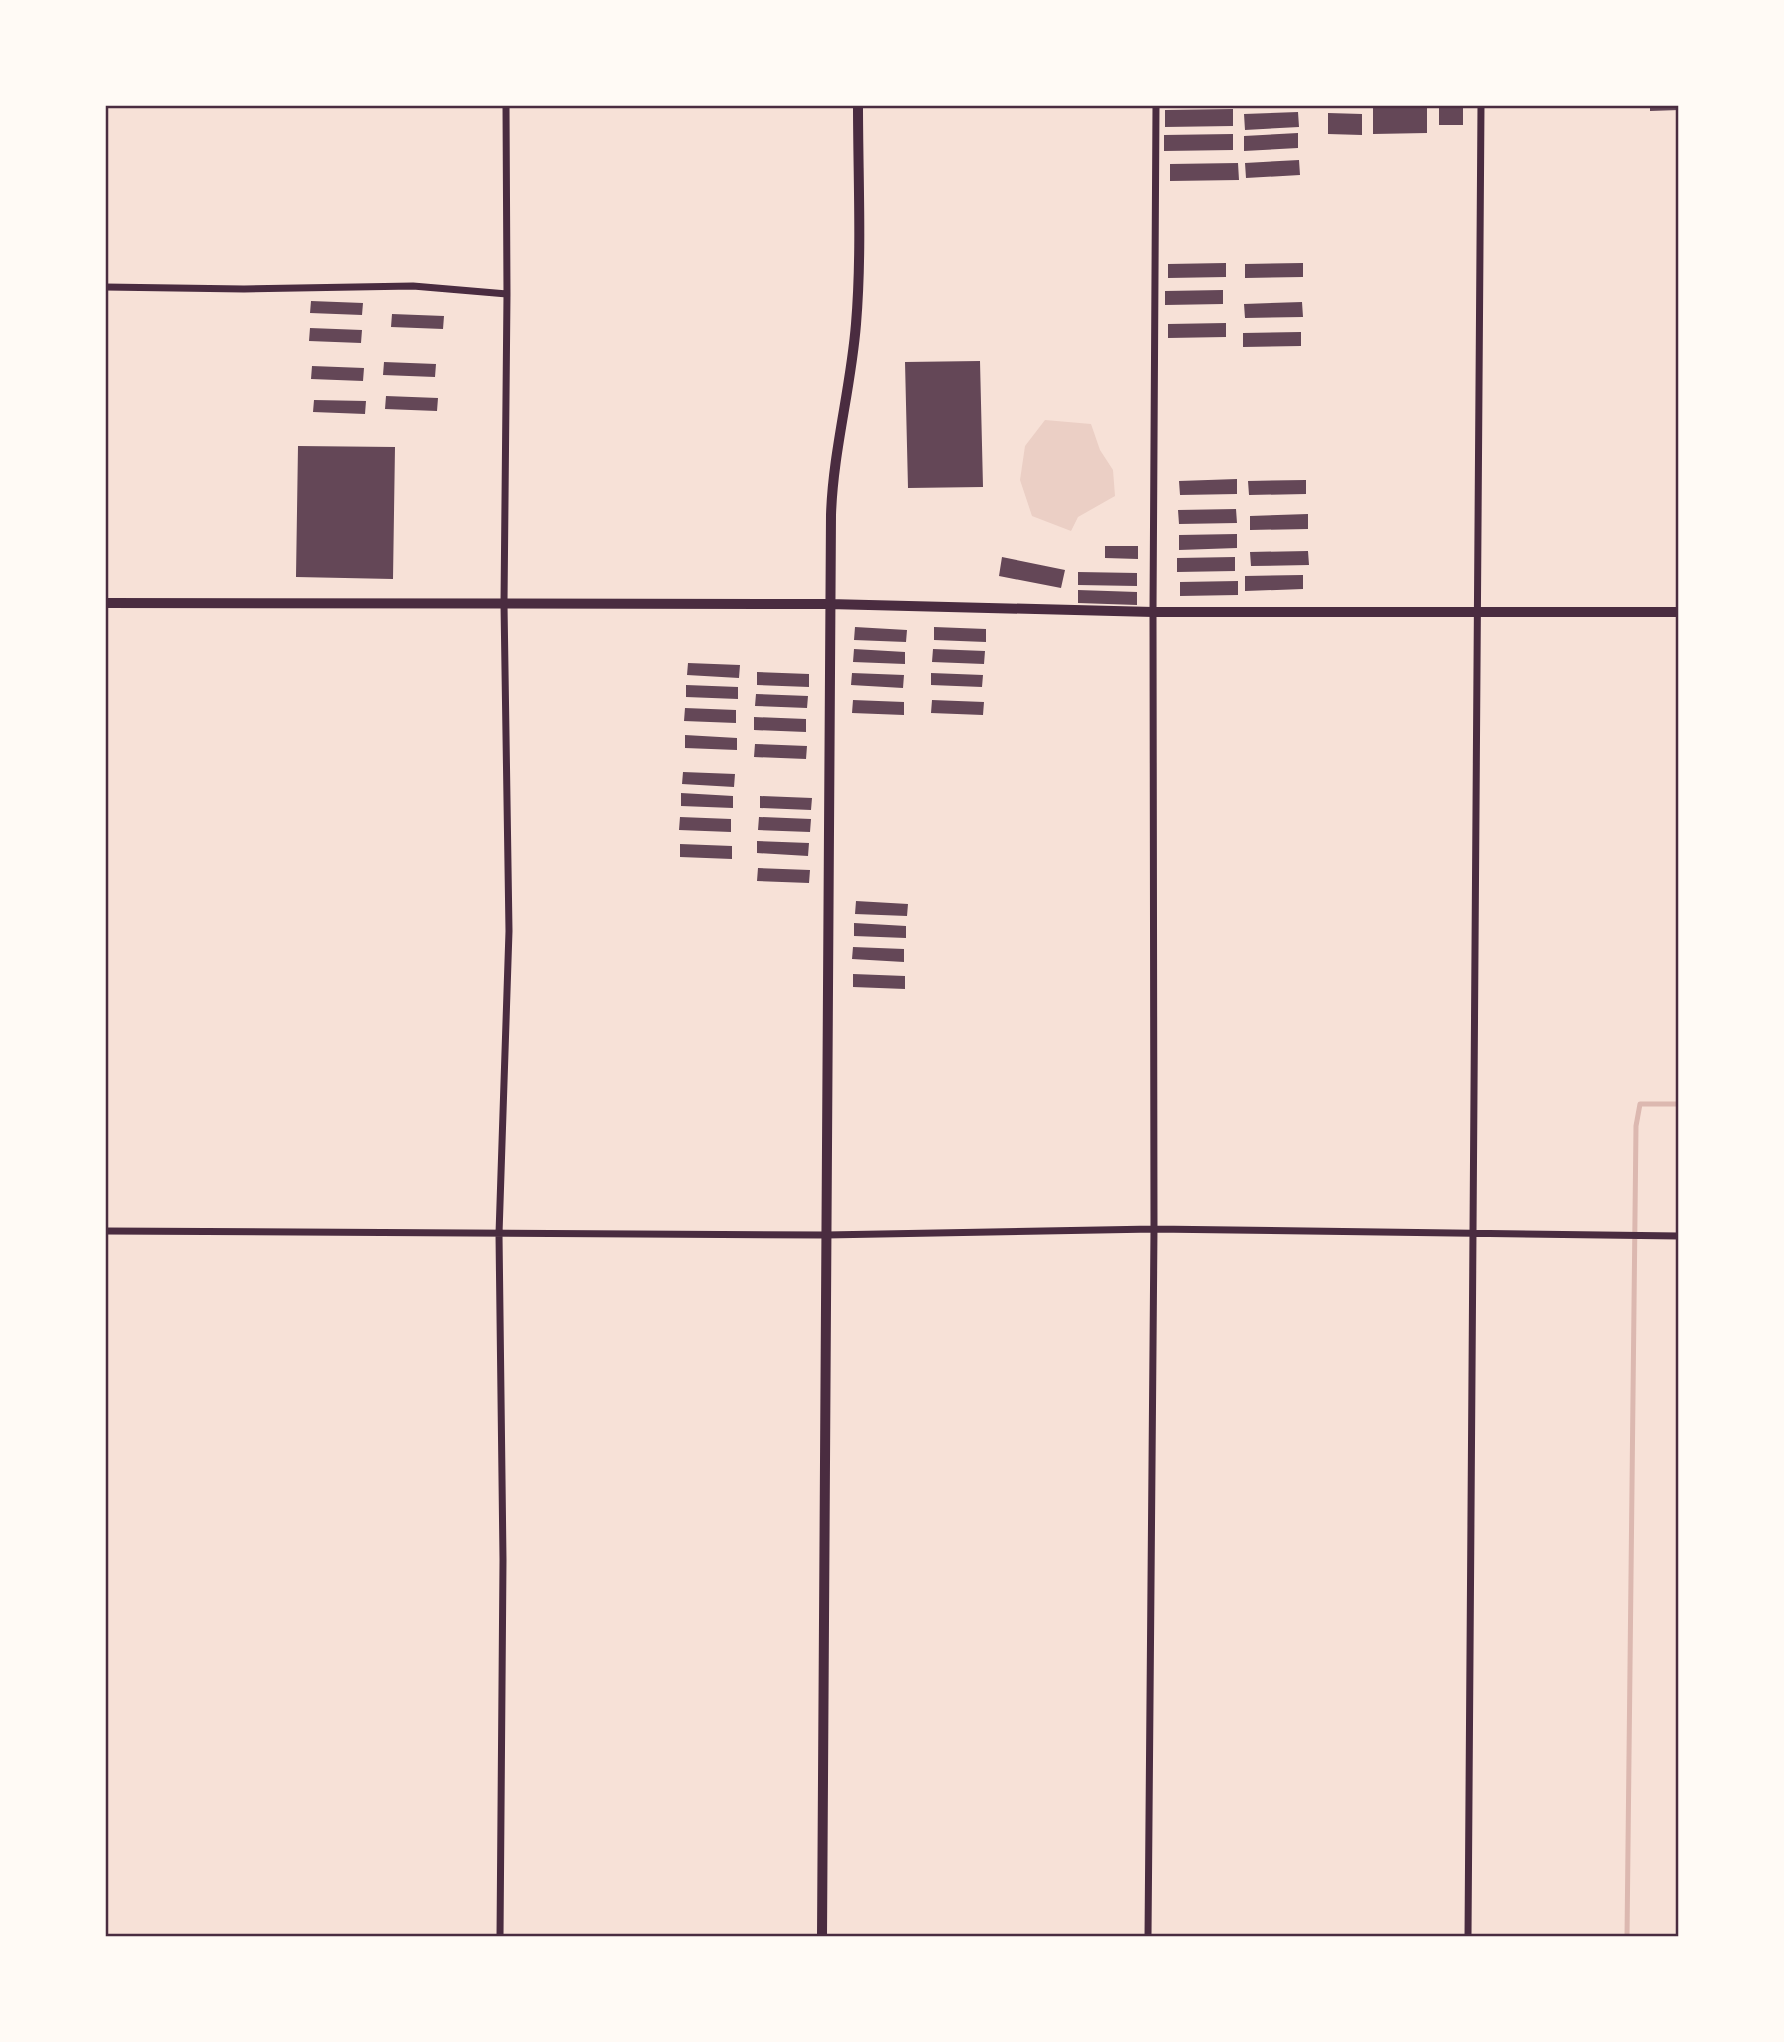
<svg xmlns="http://www.w3.org/2000/svg" width="1784" height="2042" font-family="'Fira Sans Condensed',sans-serif">
<style>
.green{fill:#ebcfc5}
.lines{fill:none;stroke-linecap:round;stroke-linejoin:round}
.stream{stroke:#dcb8b0;stroke-width:5}
.building{fill:#644757}
.minor{stroke:#4a2c40;stroke-width:7}
.tertiary{stroke:#4a2c40;stroke-width:10}
.neatline{fill:none;stroke:#4a2c40;stroke-width:2.5}
</style>
<rect width="100%" height="100%" fill="#f7e1d7"/>
<!-- green -->
<path class="green" d="M1045,420L1091,424L1100,450L1113,470L1115,496L1078,517L1071,531L1032,516L1020,480L1025,446Z"/>
<g class="lines">
<!-- stream -->
<path class="stream" d="M1627,1937L1636,1126L1640,1104H1679"/>
</g>
<!-- building -->
<path class="building" d="M1373,105H1427V133L1373,134Z
M1439,105H1463V125H1439Z
M1650,105H1679V110L1650,111Z
M1233,109V126L1165,127V110Z
M1298,112L1299,127L1245,130L1244,114Z
M1328,113L1362,114V135L1328,134Z
M1298,133V148L1244,151V136Z
M1233,134V150L1164,151V135Z
M1299,160L1300,175L1246,178L1245,163Z
M1238,163L1239,180L1170,181V164Z
M1226,263V277L1168,278V264Z
M1303,263V277L1245,278V264Z
M1223,290V304L1165,305V291Z
M311,301L363,303L362,315L310,313Z
M1302,302L1303,317L1245,318L1244,304Z
M392,314L444,316L443,329L391,327Z
M1226,323V337L1168,338V324Z
M310,328L362,330L361,343L309,341Z
M1301,332V346L1243,347V333Z
M980,361L983,487L908,488L905,362Z
M384,362L436,364L435,377L383,375Z
M312,366L364,368L363,381L311,379Z
M386,396L438,398L437,411L385,409Z
M314,400L366,401L365,414L313,412Z
M298,446L395,447L393,579L296,577Z
M1237,479V494L1180,495L1179,481Z
M1306,480V494L1249,495L1248,481Z
M1236,509L1237,523L1179,524L1178,510Z
M1308,514V529L1250,530V516Z
M1237,534V548L1179,550V535Z
M1105,546H1138V559L1105,558Z
M1308,551L1309,565L1251,566L1250,552Z
M1002,557L1065,570L1061,588L999,576Z
M1235,557V571L1177,572V558Z
M1078,572L1137,573V586L1078,585Z
M1303,575V589L1245,591V576Z
M1238,581V595L1180,596V582Z
M1078,590L1137,592V605L1078,603Z
M855,627L907,630L906,642L854,640Z
M934,627L986,629V642L934,640Z
M854,649L905,652V664L853,662Z
M933,649L985,651L984,664L932,662Z
M688,663L740,665L739,678L687,675Z
M757,672L809,674V687L757,685Z
M852,673L904,675L903,688L851,685Z
M931,673L983,675L982,687L931,685Z
M686,685L738,687V699L686,697Z
M756,694L808,696L807,708L755,706Z
M853,700L904,702V715L852,713Z
M932,700L984,702L983,715L931,713Z
M685,708L736,710V723L684,721Z
M754,717L806,719V732L754,730Z
M685,735L737,738V750L685,748Z
M755,744L807,746L806,759L754,757Z
M683,772L735,774L734,787L682,784Z
M681,793L733,796V808L681,806Z
M760,796L812,798L811,810L760,808Z
M680,817L731,819V832L679,830Z
M759,817L811,819L810,832L758,830Z
M757,841L809,843L808,856L757,853Z
M680,844L732,846V859L680,857Z
M758,868L810,870L809,883L757,881Z
M856,901L908,904L907,916L855,914Z
M854,923L906,926V938L854,936Z
M853,947L904,949V962L852,959Z
M853,974L905,976V989L853,987Z"/>
<g class="lines">
<!-- minor -->
<path class="minor" d="M105,287L244,289L413,286L507,294
M105,1231L826,1235L1154,1229L1679,1236
M500,1937L503,1560L499,1234L509,931L504,604L507,294L506,105
M1148,1937L1154,1229L1153,612L1156,105
M1468,1937L1481,105"/>
<!-- tertiary -->
<path class="tertiary" d="M105,603L829,604L1153,612H1679
M822,1937L831,515C833,451 851,388 856,324C862,252 858,178 858,105"/>
</g>
<!-- border -->
<rect width="1784" height="2042" fill="none" stroke="#fffaf5" stroke-width="214"/>
<rect x="107" y="107" width="1570" height="1828" class="neatline"/>
</svg>
